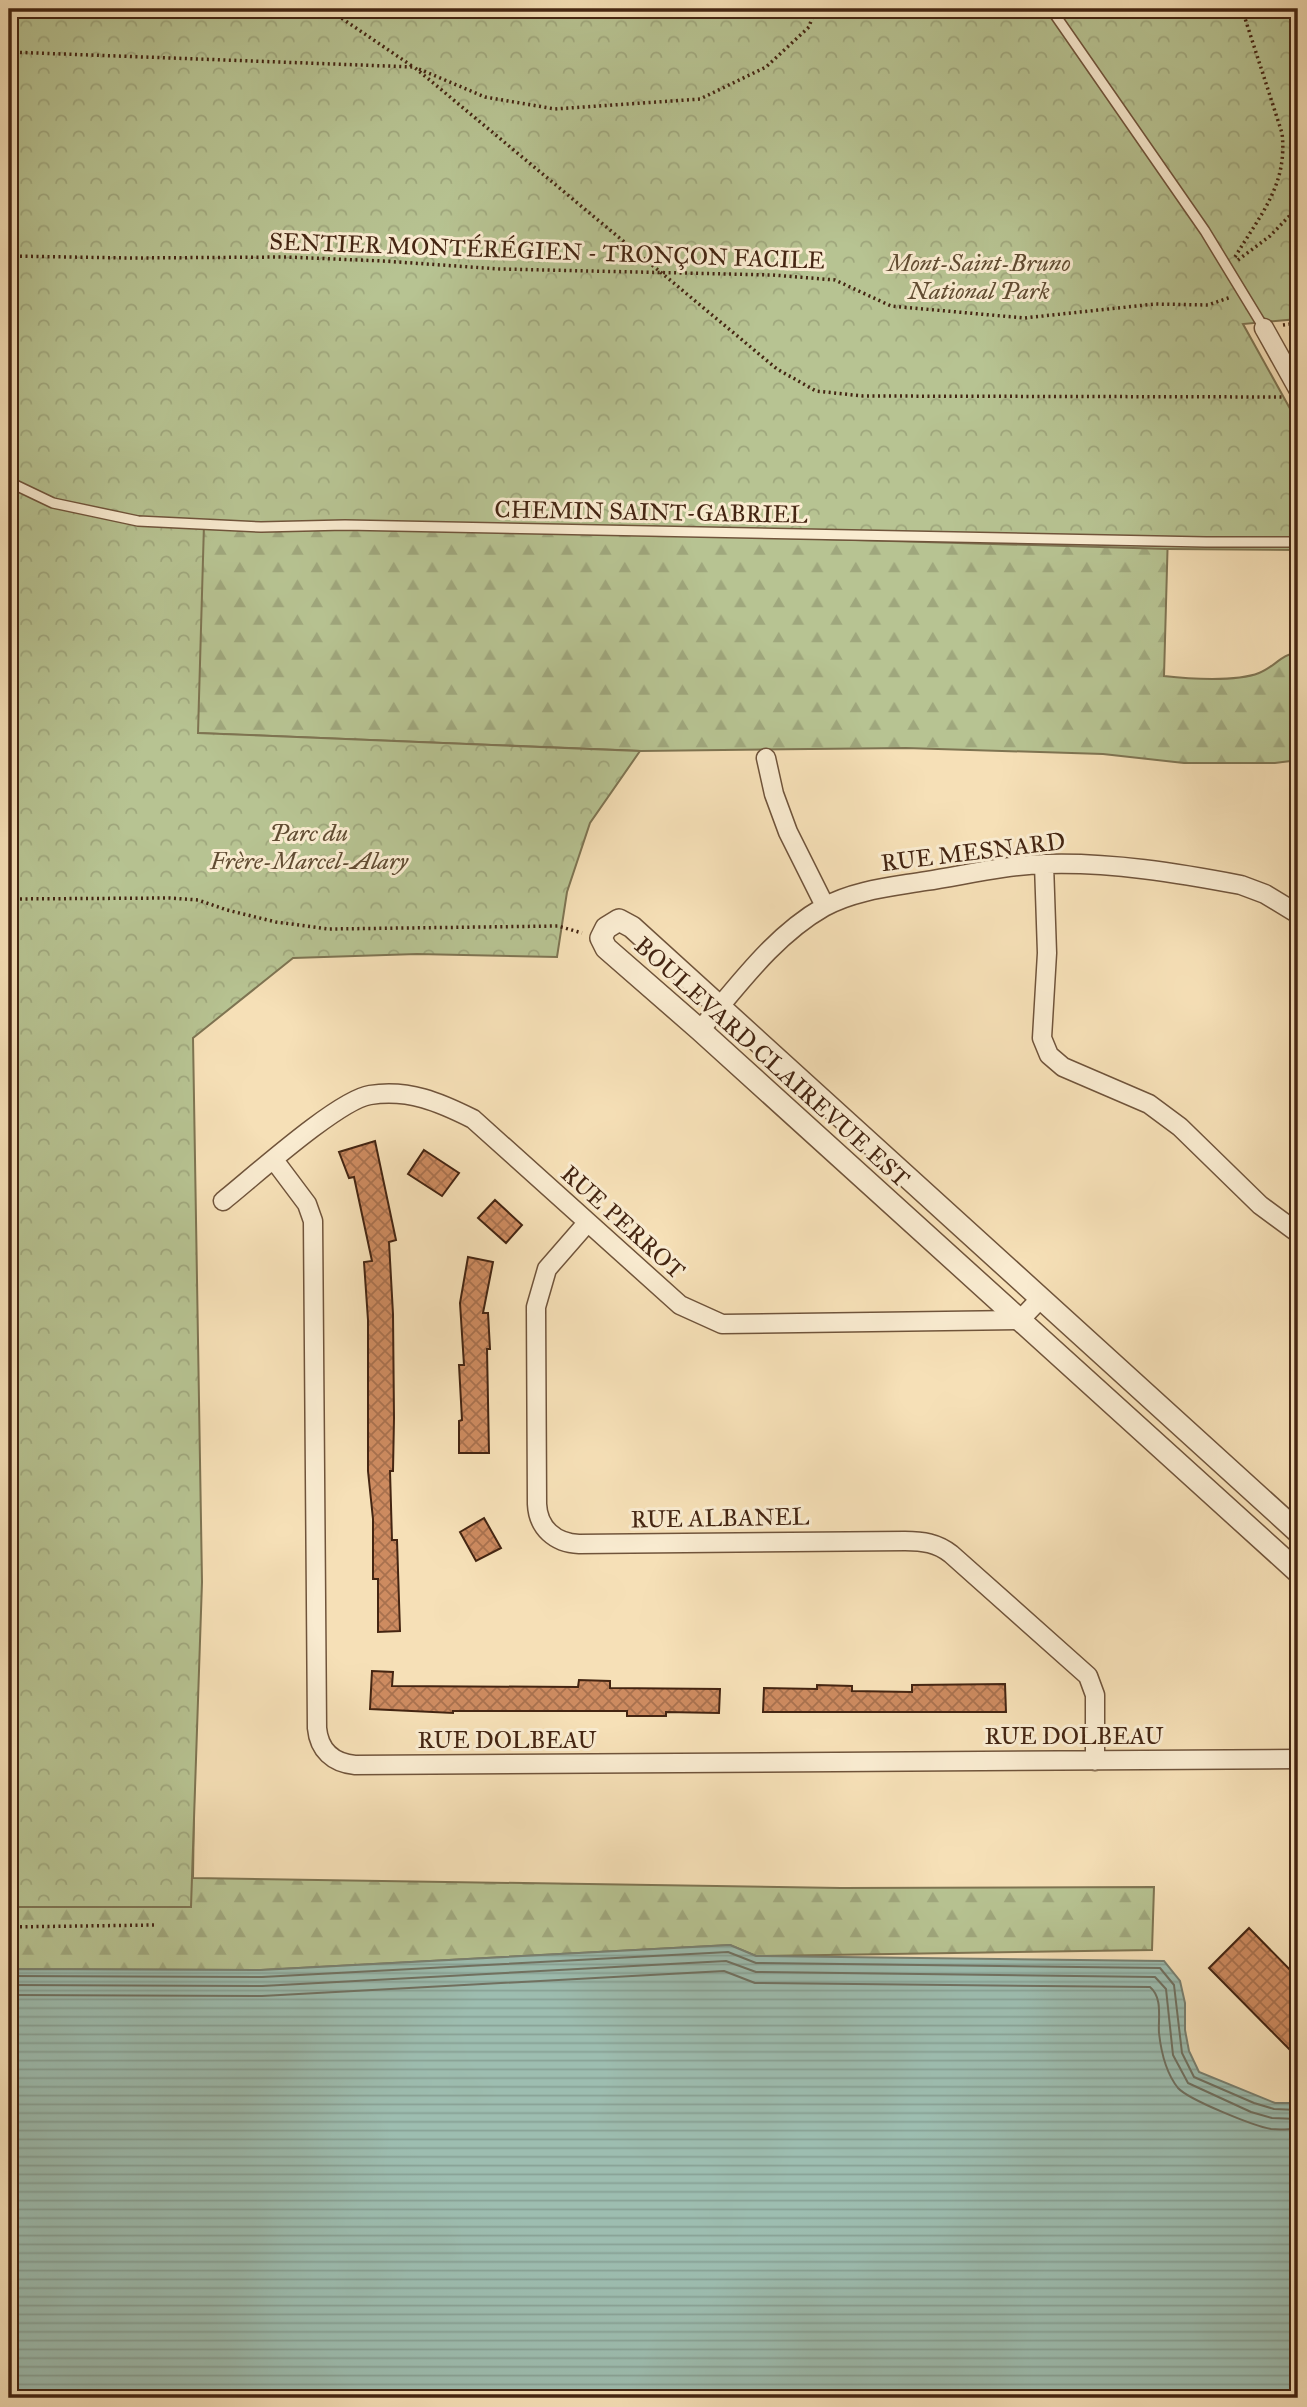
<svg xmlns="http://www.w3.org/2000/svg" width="1307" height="2407" font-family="'IM FELL Great Primer',serif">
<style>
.forest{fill:url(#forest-firs);stroke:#7e7452;stroke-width:2}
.park{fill:url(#park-crowns);stroke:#7e7452;stroke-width:2}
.water{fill:url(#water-rules);stroke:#798071;stroke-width:2}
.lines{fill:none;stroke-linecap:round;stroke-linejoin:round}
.shore{stroke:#707161;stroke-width:2}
.building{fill:url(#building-cross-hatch);stroke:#442512;stroke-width:2}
.service-casing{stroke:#70543b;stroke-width:12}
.minor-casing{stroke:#70543b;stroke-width:21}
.tertiary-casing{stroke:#70543b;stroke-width:24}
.path{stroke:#442512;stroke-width:3.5;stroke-dasharray:2 3.5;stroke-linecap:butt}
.service{stroke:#f9ebd0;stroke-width:9}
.minor{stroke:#f9ebd0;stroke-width:18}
.tertiary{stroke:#f9ebd0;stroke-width:21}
.labels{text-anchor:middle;stroke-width:6;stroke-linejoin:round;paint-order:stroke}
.street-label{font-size:24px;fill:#442512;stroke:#f9ebd0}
.park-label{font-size:24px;font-style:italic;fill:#614c32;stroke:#f9ebd0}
</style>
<defs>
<pattern id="forest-firs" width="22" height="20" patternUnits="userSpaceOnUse" patternTransform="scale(1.75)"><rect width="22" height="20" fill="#b7c392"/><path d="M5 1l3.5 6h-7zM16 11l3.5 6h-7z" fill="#9fa77d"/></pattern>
<pattern id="park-crowns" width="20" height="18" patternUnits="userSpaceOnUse" patternTransform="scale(1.75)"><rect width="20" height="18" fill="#b7c392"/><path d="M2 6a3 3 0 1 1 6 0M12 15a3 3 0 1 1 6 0" fill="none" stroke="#9fa77d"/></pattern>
<pattern id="water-rules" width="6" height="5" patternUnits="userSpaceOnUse" patternTransform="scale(1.75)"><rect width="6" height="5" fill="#9dbdb0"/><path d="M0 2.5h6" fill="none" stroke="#88a296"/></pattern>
<pattern id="building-cross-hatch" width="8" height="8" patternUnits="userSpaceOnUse" patternTransform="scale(1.75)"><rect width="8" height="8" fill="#cd8b60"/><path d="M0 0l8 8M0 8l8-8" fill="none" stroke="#a8714e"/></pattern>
</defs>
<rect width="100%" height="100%" fill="#f6e0b7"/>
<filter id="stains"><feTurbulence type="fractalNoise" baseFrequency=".00286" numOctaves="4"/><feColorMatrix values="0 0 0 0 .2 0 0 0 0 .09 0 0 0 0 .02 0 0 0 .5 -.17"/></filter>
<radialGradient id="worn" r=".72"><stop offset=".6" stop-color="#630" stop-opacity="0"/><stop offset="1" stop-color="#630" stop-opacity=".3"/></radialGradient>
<!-- forest -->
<path class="forest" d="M9,9L1241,322L1168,532L1164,676C1189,679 1236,682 1259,673C1273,668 1282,654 1298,652V760L1275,763H1184L1103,754L906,748L640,751L196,733Z
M9,1583L197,1585L193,1878L841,1888L1154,1887L1152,1950L756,1956L730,1945L261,1970L9,1969Z"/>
<!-- park -->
<path class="park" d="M9,9H1298V319L1243,324L1298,423V550L1167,549L345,525L204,524L198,733L640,751L590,823L567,892L557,957L417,954L293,958L193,1038L202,1582L191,1907H9Z"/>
<!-- water -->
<path class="water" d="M730,1945L756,1956L1164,1961L1180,1981L1185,2003V2030L1189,2051L1199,2072L1275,2103H1298V2398H9V1969L261,1970Z"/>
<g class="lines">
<!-- shore -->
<path class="shore" d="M9,1976L262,1977L728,1952L756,1963L1160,1968L1174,1985L1182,2053L1194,2077L1254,2103L1274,2109L1298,2110
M9,1985L262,1986L726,1961L756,1972L1155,1977L1166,1989L1173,2055L1188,2083L1251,2112L1272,2118L1298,2119
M9,1995L262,1996L724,1971L755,1983L1150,1987C1163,1998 1158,2018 1159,2033C1161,2051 1166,2073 1178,2088C1189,2100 1254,2126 1271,2129C1280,2130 1289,2129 1298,2129"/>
</g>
<!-- building -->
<path class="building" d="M375,1141L396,1240L389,1242L393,1314L394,1418L393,1471H390L392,1540H397L400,1631L378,1632V1579H373V1519L368,1471V1320L364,1262L372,1261L354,1177L349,1178L339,1152Z
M424,1150L459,1173L442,1196L408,1174Z
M495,1200L522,1225L506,1243L478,1218Z
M468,1257L493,1262L483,1313H488L490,1349H487L489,1453H459V1421L462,1420L459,1365H464L460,1303Z
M484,1518L501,1548L476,1561L460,1532Z
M372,1671L393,1672L392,1686L578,1687L579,1680L610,1681V1688L720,1689L719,1713L666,1712V1716H627V1711H453V1713L370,1709Z
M1005,1684L1006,1712H763L764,1688L817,1689V1685L852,1686V1691L912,1692V1685Z
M1249,1928L1298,1978V2058L1209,1968Z"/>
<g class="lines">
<defs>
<path id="service" d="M1051,9L1205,231L1264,328
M9,482L53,503L138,521L261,527L345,525L1206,542H1298"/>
<path id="minor" d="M1264,328L1298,389
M766,758L774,794L788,832L825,906
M1044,864L1047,953L1042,1038L1049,1055L1063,1067L1149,1104L1180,1127L1260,1205L1298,1233
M700,1030C737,987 773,936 824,907C855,890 891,887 926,881C965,875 1006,865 1046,864C1111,862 1178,873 1241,885L1265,894L1298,914
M274,1160L307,1204L313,1221L317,1728C319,1750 333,1763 355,1765L1298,1759
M223,1201C253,1177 338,1100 370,1095C409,1089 439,1102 473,1119L680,1305L722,1324L1020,1320L1040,1299
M587,1223L547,1269L536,1307L537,1504C538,1528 555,1543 579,1544L905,1541C923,1541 937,1543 951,1554L1088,1676L1095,1695V1761"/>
<path id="tertiary" d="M1298,1532L632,927L619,920L606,928L601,938L606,948L700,1030L1298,1572"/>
</defs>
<!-- service casing -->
<use href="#service" class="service-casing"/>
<!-- minor casing -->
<use href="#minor" class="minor-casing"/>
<!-- tertiary casing -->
<use href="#tertiary" class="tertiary-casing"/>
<!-- path -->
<path class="path" d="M328,9L412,66
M9,52L414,67L777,369L816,391L863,396L1284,397
M419,69L485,97L555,109L700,99L766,67L809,27L815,9
M9,256L129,258L286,257L383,261L500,269L773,275L835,280L891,306L1024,318L1155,304L1208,305L1231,297
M1235,257C1260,215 1288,185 1282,133L1242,9
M1238,260L1270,236L1298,207
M1283,325L1298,323
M9,899L169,898L198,900L227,910L276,922L329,929L558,926L582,933
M9,1927L154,1925"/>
<!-- service -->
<use href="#service" class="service"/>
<!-- minor -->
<use href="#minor" class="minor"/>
<!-- tertiary -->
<use href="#tertiary" class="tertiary"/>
</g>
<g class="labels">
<!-- street labels -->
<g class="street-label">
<text transform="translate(547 251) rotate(2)" y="8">SENTIER MONTÉRÉGIEN - TRONÇON FACILE</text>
<text transform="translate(651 512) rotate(1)" y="8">CHEMIN SAINT-GABRIEL</text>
<text transform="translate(973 852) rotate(-7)" y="8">RUE MESNARD</text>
<text transform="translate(772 1062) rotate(42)" y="8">BOULEVARD CLAIREVUE EST</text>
<text transform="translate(623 1222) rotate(42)" y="8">RUE PERROT</text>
<text transform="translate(720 1518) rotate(-1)" y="8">RUE ALBANEL</text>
<text x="1074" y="1744">RUE DOLBEAU</text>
<text x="507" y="1748">RUE DOLBEAU</text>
</g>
<!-- park labels -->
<g class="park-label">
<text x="979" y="271">Mont-Saint-Bruno<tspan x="979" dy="28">National Park</tspan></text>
<text x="309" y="841">Parc du<tspan x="309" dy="28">Frère-Marcel-Alary</tspan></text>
</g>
</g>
<!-- margin -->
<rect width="1307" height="2407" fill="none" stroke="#f6e0b7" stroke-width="35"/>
<rect x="10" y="10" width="1286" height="2386" fill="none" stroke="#442512" stroke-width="3.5"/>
<rect x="18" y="18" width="1272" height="2372" fill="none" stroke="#442512" stroke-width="2"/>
<rect width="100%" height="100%" filter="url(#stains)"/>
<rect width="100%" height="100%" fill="url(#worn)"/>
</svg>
